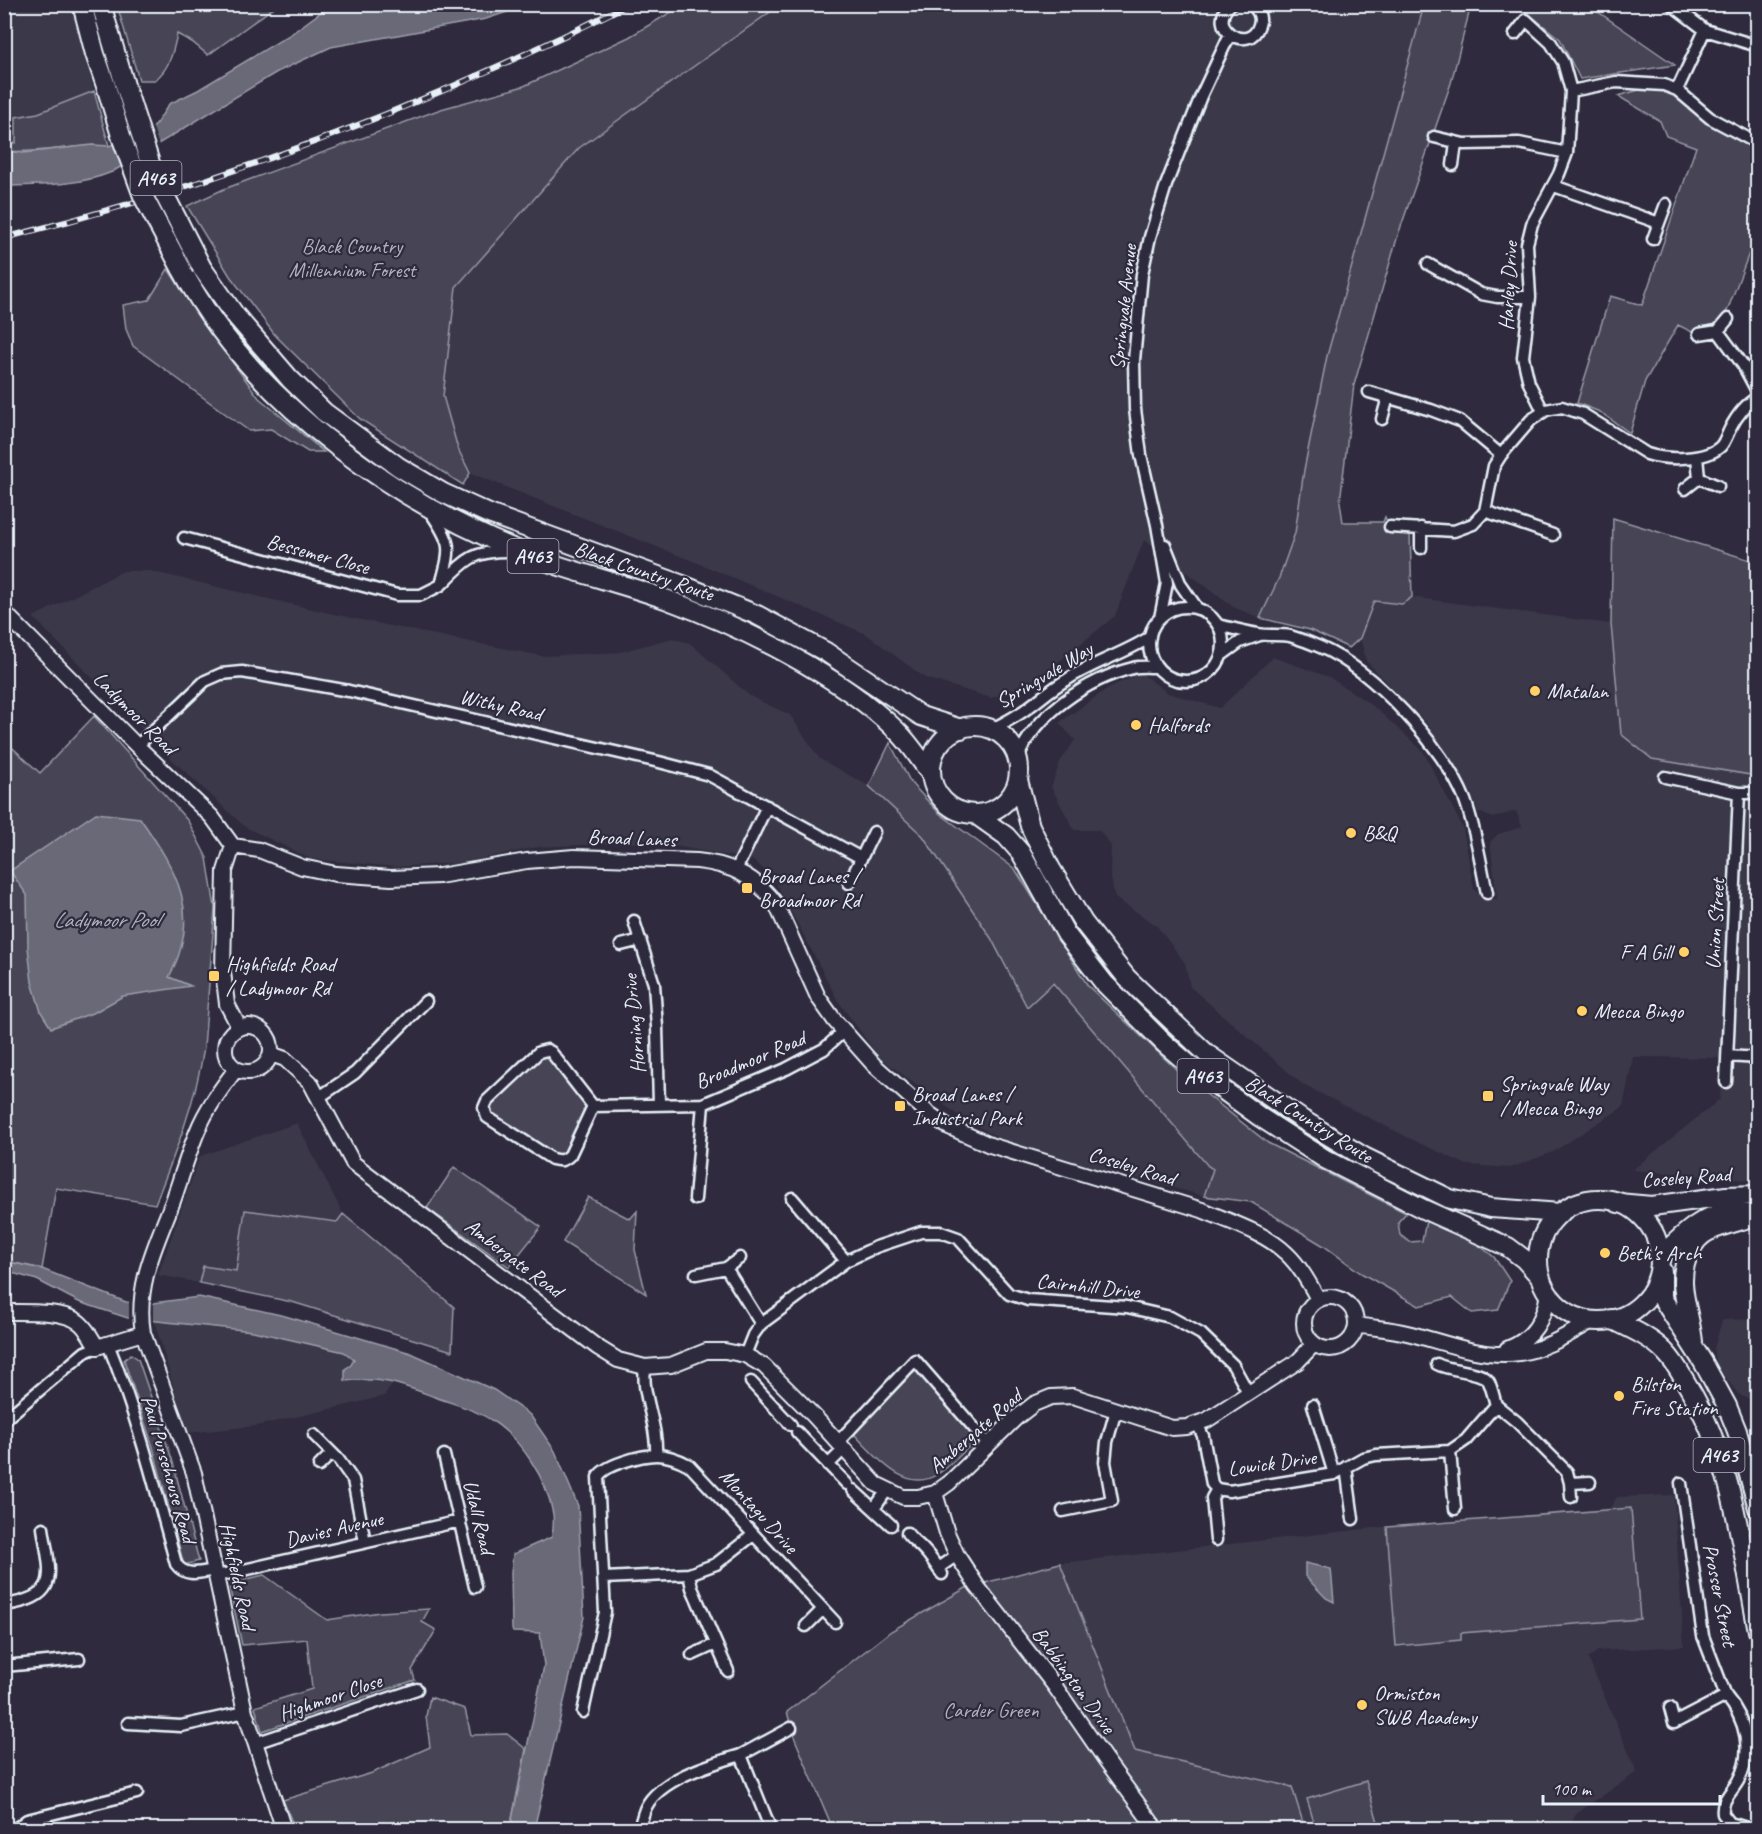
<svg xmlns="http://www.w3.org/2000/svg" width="1762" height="1834" font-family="Caveat,sans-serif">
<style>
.built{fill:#3b3749}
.green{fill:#464455;stroke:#979aa6;stroke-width:1.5}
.water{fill:#696978;stroke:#9c9fab;stroke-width:1.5}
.pier{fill:#2f2a3d}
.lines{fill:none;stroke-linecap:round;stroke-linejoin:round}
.minor-casing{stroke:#e8f1f8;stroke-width:15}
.tertiary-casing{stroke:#e8f1f8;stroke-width:18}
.primary-casing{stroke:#e8f1f8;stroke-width:22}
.trunk-casing{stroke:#e8f1f8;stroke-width:22}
.minor{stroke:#2f2a3d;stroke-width:10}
.tertiary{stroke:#2f2a3d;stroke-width:14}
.primary{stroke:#2f2a3d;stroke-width:18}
.trunk{stroke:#2f2a3d;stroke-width:18}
.rail-casing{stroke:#e8f1f8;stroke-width:6}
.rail{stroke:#2f2a3d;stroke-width:4;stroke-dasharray:11;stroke-linecap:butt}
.trunk-bridge-casing{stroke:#e8f1f8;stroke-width:22;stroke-linecap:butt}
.trunk-bridge{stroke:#2f2a3d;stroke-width:18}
.poi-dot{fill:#ffd166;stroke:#2f2a3d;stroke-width:2}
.labels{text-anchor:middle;stroke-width:4.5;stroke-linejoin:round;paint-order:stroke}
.shield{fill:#2f2a3d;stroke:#b0b5c0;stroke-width:1.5}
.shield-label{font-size:20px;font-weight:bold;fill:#e8f1f8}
.park-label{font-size:21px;fill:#afb4bf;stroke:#2f2a3d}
.street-label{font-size:21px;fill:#e8f1f8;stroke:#2f2a3d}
.poi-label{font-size:21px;fill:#e8f1f8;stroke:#2f2a3d;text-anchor:start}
.water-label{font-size:22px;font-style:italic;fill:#afb4be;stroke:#2f2a3d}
</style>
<rect width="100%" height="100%" fill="#2f2a3d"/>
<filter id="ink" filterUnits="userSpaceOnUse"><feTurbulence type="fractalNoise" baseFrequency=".0167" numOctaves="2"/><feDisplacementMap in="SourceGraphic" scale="12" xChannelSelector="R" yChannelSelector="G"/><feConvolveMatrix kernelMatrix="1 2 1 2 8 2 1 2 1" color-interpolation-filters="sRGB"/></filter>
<g filter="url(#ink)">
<!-- built -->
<path class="built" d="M5,5H71L109,146L5,151Z
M781,5H1425L1327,356L1304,470L1295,533L1279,578L1260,618L1233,607L1144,540L1115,616L1029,686L991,698L925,678L866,634L705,566L470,473L458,449L443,396L456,287L579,148Z
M123,571H150L351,618L542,656L620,652L672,638L690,643L750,696L790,715L820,759L869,786L923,836L995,943L1026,1007L1053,982L1208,1166L1213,1169L1204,1196L1012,1145L962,1118L879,1057L838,1001L773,877L752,860L653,842L538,847L460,863L395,867L311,859L245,827L167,755L33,617Z
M1412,597L1611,624L1621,734L1652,759L1757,776V1181L1632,1170L1720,1099L1722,1058L1633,1057L1623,1107L1553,1152L1511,1168L1467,1165L1415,1141L1303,1085L1190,987L1185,963L1156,925L1115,898L1110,873L1111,846L1099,830H1074L1051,787L1060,762L1075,740L1059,723L1108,688L1141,673L1168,693L1220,708L1273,657L1329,677L1372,705L1423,751L1463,828L1474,889L1483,899H1497L1490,842L1498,834L1522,827L1516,811L1493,818L1478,812L1472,795L1428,725L1366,661L1360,638L1374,601L1401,604Z
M297,1123L343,1214L337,1222L265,1212L236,1271L203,1266L199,1283L158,1275L200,1156Z
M1757,1319H1758L1757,1433L1753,1402L1738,1394L1717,1367L1714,1348L1722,1320Z
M154,1320L253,1331L344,1352L354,1358L346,1381L366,1378L395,1382L384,1396L357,1403L256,1426L187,1433Z
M1674,1495L1684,1646L1598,1651L1588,1658L1637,1772L1576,1814L1569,1829H1305L1292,1787L1135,1751L1060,1563L1381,1527L1610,1508L1617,1497Z"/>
<!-- green -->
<path class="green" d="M117,5V4L277,5L208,55L192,42L177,34C173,52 170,68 155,80H139Z
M305,5H402L325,9Z
M683,5H780L579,148L456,287L443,396L458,449L470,473L463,485L360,419L275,335L230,276L187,206L224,189L441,109L524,86L629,37Z
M1424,5H1481L1469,13L1451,83L1398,235L1354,385L1340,502L1343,522H1383L1385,517L1391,530L1410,534L1412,597L1402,604L1374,601L1360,638L1349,648L1310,630L1260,618L1279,578L1295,533L1304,470L1327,356Z
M1518,5H1588L1675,65L1580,79L1560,39Z
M1639,90H1667L1714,126L1750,144L1757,151V232L1728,309L1719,322L1692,332L1678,325L1645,381L1630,433L1600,412L1577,403L1610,296L1642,305L1696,147L1666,136L1660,121L1618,96Z
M94,91L109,146C74,144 40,154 5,151V143H16V117L38,113Z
M168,269L207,328L259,398L324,452H308L271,429L249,431L133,346L126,329L123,305L149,300Z
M1613,518L1757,562V776L1652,759L1621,734L1611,624Z
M94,716L188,821L207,858L215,908L204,1047C196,1101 175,1154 155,1204L56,1188L42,1269L5,1261L4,740L40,773Z
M890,743L911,783L939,813L1015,869L1088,986L1181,1074L1268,1143L1406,1213L1398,1222L1400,1235L1410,1242L1422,1241L1426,1221L1467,1236L1494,1257L1510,1281L1498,1310L1472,1313L1452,1297L1419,1306L1361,1273L1324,1246L1251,1202L1204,1196L1213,1169L1208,1166L1053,983L1027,1007L991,938L923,836L869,786Z
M541,1056L552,1059L585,1102V1110L567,1153L559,1156L552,1155L492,1116L490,1111L492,1104Z
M454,1167L541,1227L509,1267L427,1208Z
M588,1197L630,1219L637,1211L635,1250L646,1294L563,1242Z
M245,1210L337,1222L343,1214L454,1307L452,1351L292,1302L199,1283L203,1266L236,1271Z
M131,1354L138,1359L172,1459L199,1561L184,1565L153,1447L124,1360Z
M916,1370L978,1438C965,1450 953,1464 939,1473C906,1497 874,1454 853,1433Z
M1631,1508L1640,1619L1461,1633V1640L1396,1646L1387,1527Z
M1060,1563L1135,1751L1292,1787L1305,1829H833L795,1739L787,1712L891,1631L966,1588Z
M264,1575L327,1620L380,1612L429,1609L422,1622L436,1630L412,1670L415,1680L262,1731L255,1707L312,1689L307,1639L242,1645L230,1590L235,1582Z
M430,1697L465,1709L471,1735L507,1734L526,1749L510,1829H295L283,1800L372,1773L430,1747L426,1716Z
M1366,1781L1380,1829H1316L1307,1799Z"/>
<!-- water -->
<path class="water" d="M402,4L528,5L486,19L331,47L277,72L112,172C78,186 41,185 5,186V151L23,153L92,145L109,146L154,127L169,104L198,90L291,34L325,9Z
M96,813L140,818C177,871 203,914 169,977L191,986L123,996L95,1012L51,1028L41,1012L32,982L28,947L27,895L10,871Z
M4,1261L42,1269L126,1302L153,1303L199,1297L285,1316L411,1353L494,1390L530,1415L555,1451L578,1506L584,1617L534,1829H510L544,1666L540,1633L513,1632L512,1629L511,1572L513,1554L552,1537C553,1530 554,1521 553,1514C547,1479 521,1439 491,1420C475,1409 453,1404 435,1397C402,1385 381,1376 345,1381V1369L351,1365L354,1359L344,1352L253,1331L128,1318L79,1302L37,1280L5,1271Z
M1305,1563L1331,1569L1334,1602L1326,1598L1305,1576Z"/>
<!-- pier -->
<path class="pier" d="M152,125L160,148L122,170L112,142Z
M129,1299L153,1300V1323L129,1320Z"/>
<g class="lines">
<defs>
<path id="minor" d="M1231,4C1204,28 1250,55 1259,25C1262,17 1258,10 1251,4
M1671,4L1705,30L1751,44
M1515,34L1526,20L1551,43L1563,62L1571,91L1567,153L1559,174L1532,224L1527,244L1530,297L1523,357L1529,383L1543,411
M1677,90L1705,30
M1571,91L1616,82L1664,85L1677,90L1710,118L1753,141L1758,145
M1434,137L1464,144L1519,143L1567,153
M1453,165L1456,143
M1554,186L1659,223
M1653,239L1666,204
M1428,264L1481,294L1497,297H1530
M1718,331L1743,365L1758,393
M1699,334L1718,331L1728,319
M1369,392L1431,410L1460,421L1501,455
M1382,419L1388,397
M1697,457L1699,478L1718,486
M1685,489L1699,478
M1485,511L1553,535
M431,513C453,545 451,548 441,585C466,560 472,551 508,551
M1390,527L1454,531L1473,524L1485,511L1494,466L1501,455L1531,420L1546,410L1562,407L1583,414L1647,454C1666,460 1706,461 1721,446C1725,441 1727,435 1730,429C1736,417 1746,404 1758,397
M184,538L397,595H421L441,585
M1165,545L1181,585L1197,608
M1421,548V528
M1149 644a37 37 0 1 1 74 0a37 37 0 1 1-74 0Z
M1160,618L1167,583L1157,525L1141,455L1135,409L1134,360L1142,274L1150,237L1166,185L1201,96L1230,34
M1218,625C1231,628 1245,632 1258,634C1268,636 1280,634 1290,636C1300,639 1311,643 1320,647C1373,670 1444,747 1465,800C1476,830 1480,861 1487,893
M1222,655L1240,642L1260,635
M991,730C1001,724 1010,720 1019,714C1036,703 1050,689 1068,679C1094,662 1124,654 1150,637
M137,746L205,681L221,674L242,672L349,691L659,762L709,775L861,858
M1018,758C1034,715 1088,679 1133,668C1140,666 1149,667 1156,667
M1665,777L1739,793
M736,870L767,806
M849,883L874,832
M634,921L654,984L657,1027L659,1105
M621,945L641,940
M1728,1056L1758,1058
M1726,1082L1739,793H1758
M318,1098L355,1073L426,1001
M593,1106L570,1155C564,1161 560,1161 552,1159L487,1117L484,1108L487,1101L539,1052L547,1050L551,1052L593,1106L703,1104L786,1069L824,1049L843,1032
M792,1198L846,1261
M695,1199L703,1104
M726,1268L761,1324
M696,1274L726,1268L740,1258
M108,1344C137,1415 156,1490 176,1564C186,1578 201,1572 215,1570
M745,1355L753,1335L761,1324L846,1261L876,1247L921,1232H941L958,1238L1009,1294L1028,1300L1127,1307L1170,1317L1201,1334L1233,1365L1249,1394
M1437,1364C1452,1372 1483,1370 1489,1382C1492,1389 1494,1398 1496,1405
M645,1367C641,1395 658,1424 656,1455
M751,1382L791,1425
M1313,1405L1334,1474
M4,1420L85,1352L97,1347
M1198,1425L1203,1436L1212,1484L1217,1489L1229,1491L1334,1474L1363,1458L1376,1455L1450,1451L1466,1440L1496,1405L1517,1422L1567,1472L1570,1483L1590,1482
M797,1432L847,1484
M314,1435L338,1459L353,1480L365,1542
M838,1442L915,1360L989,1445
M1450,1451L1455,1509
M444,1455L475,1587
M828,1465L844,1449
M319,1466L332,1453
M1346,1467L1353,1519
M1570,1483L1571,1497
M1681,1483L1703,1636L1726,1696C1746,1719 1754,1753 1738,1781C1731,1793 1721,1800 1723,1814L1730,1823L1753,1830
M853,1490L891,1525
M874,1509L887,1490
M1063,1511L1112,1501L1105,1462L1107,1442L1116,1410
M907,1533C912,1540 918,1543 924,1550C931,1557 936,1566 942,1574
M1216,1540L1212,1498L1217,1489
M938,1568L957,1555
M217,1576L460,1521
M604,1578L689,1574
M4,1605C62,1597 50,1574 43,1528
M806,1626L823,1609
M692,1655L716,1644
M4,1666L79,1659
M728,1671L692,1588L689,1574L716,1564L753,1535
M1670,1708L1674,1723L1726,1696
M583,1712L605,1612L598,1477C604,1465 642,1455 656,1455C668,1455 678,1459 689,1465L835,1622
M128,1723L181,1726L245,1712
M255,1743L417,1689
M741,1755L791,1728
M576,1829V1830
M14,1830L27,1820L137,1793
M639,1830C641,1822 643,1813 646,1807C661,1778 712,1764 741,1755L771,1830"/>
<path id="tertiary" d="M4,612L137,746L212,817L233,846
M233,846L259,850L302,867L336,874L391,878L439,876L527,861L574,857L697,861C729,864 757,877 776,904L818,997L835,1021L874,1065L928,1113L947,1126L990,1145L1202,1210C1230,1222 1264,1232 1286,1253C1300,1266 1309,1283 1318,1299
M233,846L225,871L223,972L227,1004L239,1027
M225 1049a23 23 0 1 1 46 0a23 23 0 1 1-46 0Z
M271,1054L285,1059L310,1082L353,1163L597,1347L618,1360L645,1367L671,1365L706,1351H725L745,1355L764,1366L814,1416L876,1484L903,1497H918L935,1493L949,1483L1016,1418L1034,1404L1051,1397L1073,1396L1172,1428L1187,1427L1207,1420L1297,1362L1314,1344
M236,1069C221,1089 206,1109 197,1132C188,1154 181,1178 173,1201C156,1245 135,1285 143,1333L194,1473L245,1712L284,1830
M1304 1323a26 26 0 1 1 52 0a26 26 0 1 1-52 0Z
M4,1312C24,1312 65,1310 80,1323C88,1330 92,1339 97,1347L143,1333
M1357,1325C1373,1328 1391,1329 1407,1333C1440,1341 1473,1355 1507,1354C1538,1354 1568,1335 1593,1320
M1507,1349C1533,1339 1544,1320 1548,1293
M935,1493L947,1533L957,1555L977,1586L1054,1685L1105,1759L1157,1830"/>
<path id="primary" d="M1618,1203L1652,1206L1726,1196L1758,1195
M1662,1255C1680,1238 1700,1216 1726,1213C1736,1212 1746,1214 1756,1214"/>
<path id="trunk" d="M82,4L95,54L106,86
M101,4L124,82
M181,268C254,406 404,510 548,562C587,576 628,585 668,600C742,627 840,675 897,731C910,743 920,760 931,774
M202,268L235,315L290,379L324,412L399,467L443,493L489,514L680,584L757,615L826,652L921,716L961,729
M931 770a44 44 0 1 1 88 0a44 44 0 1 1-88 0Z
M1018,780L1030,826L1051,869L1083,922L1127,978L1207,1054L1303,1120L1364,1157L1450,1199L1491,1208L1561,1213
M975,814L1006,836L1021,853L1066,934L1104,983L1165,1044L1193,1068L1260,1117L1325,1159L1423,1209L1508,1247L1524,1259L1541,1278
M1538 1260a61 61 0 1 1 122 0a61 61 0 1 1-122 0Z
M1662,1271V1298L1703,1362L1727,1406L1737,1431L1758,1508
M1611,1319C1629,1328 1651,1337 1665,1352C1675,1362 1681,1374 1688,1386C1732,1459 1742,1548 1758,1631
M1693,1342C1690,1310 1674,1282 1690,1251C1695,1242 1699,1236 1709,1231C1724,1224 1742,1221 1758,1215"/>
</defs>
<!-- minor casing -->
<use href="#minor" class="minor-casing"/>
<!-- tertiary casing -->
<use href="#tertiary" class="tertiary-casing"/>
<!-- primary casing -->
<use href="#primary" class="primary-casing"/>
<!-- trunk casing -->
<use href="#trunk" class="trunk-casing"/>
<!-- minor -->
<use href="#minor" class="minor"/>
<!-- tertiary -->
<use href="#tertiary" class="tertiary"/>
<!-- primary -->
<use href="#primary" class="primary"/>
<!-- trunk -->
<use href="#trunk" class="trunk"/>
<defs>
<path id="rail" d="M4,238C222,184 429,105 629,4"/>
</defs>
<!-- rail casing -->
<use href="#rail" class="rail-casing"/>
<!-- rail -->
<use href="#rail" class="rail"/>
<defs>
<path id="trunk-bridge" d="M124,82L153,172L202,268
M106,86L122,139L143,196L181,268"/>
</defs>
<!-- trunk-bridge casing -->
<use href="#trunk-bridge" class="trunk-bridge-casing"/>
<!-- trunk-bridge -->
<use href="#trunk-bridge" class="trunk-bridge"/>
</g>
</g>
<!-- markers -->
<g class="poi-dot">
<circle cx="1535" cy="691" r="6"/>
<circle cx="1136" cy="725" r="6"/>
<circle cx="1351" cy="833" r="6"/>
<rect x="741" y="882" width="12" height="12" rx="3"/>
<circle cx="1684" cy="952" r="6"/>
<rect x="208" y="970" width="12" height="12" rx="3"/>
<circle cx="1582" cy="1011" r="6"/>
<rect x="1482" y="1090" width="12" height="12" rx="3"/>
<rect x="894" y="1100" width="12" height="12" rx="3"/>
<circle cx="1605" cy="1253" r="6"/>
<circle cx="1619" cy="1396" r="6"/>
<circle cx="1362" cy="1705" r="6"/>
</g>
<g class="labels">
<!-- shield labels -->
<g class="shield">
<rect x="130.5" y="161" width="51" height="34" rx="4.5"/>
<rect x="507.5" y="539" width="51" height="34" rx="4.5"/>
<rect x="1177.5" y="1059" width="51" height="34" rx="4.5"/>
<rect x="1693.5" y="1438" width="51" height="34" rx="4.5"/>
</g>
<g class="shield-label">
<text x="156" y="185">A463</text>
<text x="533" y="563">A463</text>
<text x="1203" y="1083">A463</text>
<text x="1719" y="1462">A463</text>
</g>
<!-- park labels -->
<g class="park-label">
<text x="352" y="253">Black Country<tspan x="352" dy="24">Millennium Forest</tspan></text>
<text x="991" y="1717">Carder Green</text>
</g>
<!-- street labels -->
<g class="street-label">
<text transform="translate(1508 286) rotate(-87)" y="7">Harley Drive</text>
<text transform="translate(1123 307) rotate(-84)" y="7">Springvale Avenue</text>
<text transform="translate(318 554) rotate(15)" y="7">Bessemer Close</text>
<text transform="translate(644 571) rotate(19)" y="7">Black Country Route</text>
<text transform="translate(1044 675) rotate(-31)" y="7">Springvale Way</text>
<text transform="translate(501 705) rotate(13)" y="7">Withy Road</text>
<text transform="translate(135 713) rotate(45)" y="7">Ladymoor Road</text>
<text transform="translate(632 838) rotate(2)" y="7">Broad Lanes</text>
<text transform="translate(1715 924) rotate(-87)" y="7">Union Street</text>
<text transform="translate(634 1024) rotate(-95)" y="7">Horning Drive</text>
<text transform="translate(750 1060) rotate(-23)" y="7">Broadmoor Road</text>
<text transform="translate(1309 1119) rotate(32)" y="7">Black Country Route</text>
<text transform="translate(1132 1166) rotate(17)" y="7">Coseley Road</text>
<text transform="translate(1686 1177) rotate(-4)" y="7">Coseley Road</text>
<text transform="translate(514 1258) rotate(37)" y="7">Ambergate Road</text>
<text transform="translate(1088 1286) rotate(6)" y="7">Cairnhill Drive</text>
<text transform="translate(975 1431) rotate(-41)" y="7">Ambergate Road</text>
<text transform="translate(1272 1463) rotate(-8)" y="7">Lowick Drive</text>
<text transform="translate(169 1469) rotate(74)" y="7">Paul Pursehouse Road</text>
<text transform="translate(759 1511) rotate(48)" y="7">Montagu Drive</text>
<text transform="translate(479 1517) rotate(76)" y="7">Udall Road</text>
<text transform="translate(334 1529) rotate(-13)" y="7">Davies Avenue</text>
<text transform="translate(238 1576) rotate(78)" y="7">Highfields Road</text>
<text transform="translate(1720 1595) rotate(79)" y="7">Prosser Street</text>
<text transform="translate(1074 1680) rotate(54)" y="7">Babbington Drive</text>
<text transform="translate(330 1697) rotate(-19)" y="7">Highmoor Close</text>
</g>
<!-- poi labels -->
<g class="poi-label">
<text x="1547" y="698">Matalan</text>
<text x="1148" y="732">Halfords</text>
<text x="1363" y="840">B&amp;Q</text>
<text x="759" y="883">Broad Lanes /<tspan x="759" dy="24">Broadmoor Rd</tspan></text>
<text x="1672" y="959" text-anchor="end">F A Gill</text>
<text x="226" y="971">Highfields Road<tspan x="226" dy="24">/ Ladymoor Rd</tspan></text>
<text x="1594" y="1018">Mecca Bingo</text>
<text x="1500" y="1091">Springvale Way<tspan x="1500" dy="24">/ Mecca Bingo</tspan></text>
<text x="912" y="1101">Broad Lanes /<tspan x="912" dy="24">Industrial Park</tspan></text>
<text x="1617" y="1260">Beth's Arch</text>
<text x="1631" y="1391">Bilston<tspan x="1631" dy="24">Fire Station</tspan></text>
<text x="1374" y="1700">Ormiston<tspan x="1374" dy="24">SWB Academy</tspan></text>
</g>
<!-- water labels -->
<g class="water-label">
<text x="106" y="927">Ladymoor Pool</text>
</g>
</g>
<!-- margin -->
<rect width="1762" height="1834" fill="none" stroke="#2f2a3d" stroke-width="24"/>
<rect x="12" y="12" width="1738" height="1810" fill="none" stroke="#e8f1f8" stroke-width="2" filter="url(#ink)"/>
<!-- scale -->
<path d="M1543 1795v9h177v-9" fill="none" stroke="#e8f1f8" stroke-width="3"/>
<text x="1552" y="1795" font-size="18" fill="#e8f1f8" stroke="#2f2a3d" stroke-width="4.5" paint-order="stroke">100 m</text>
</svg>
